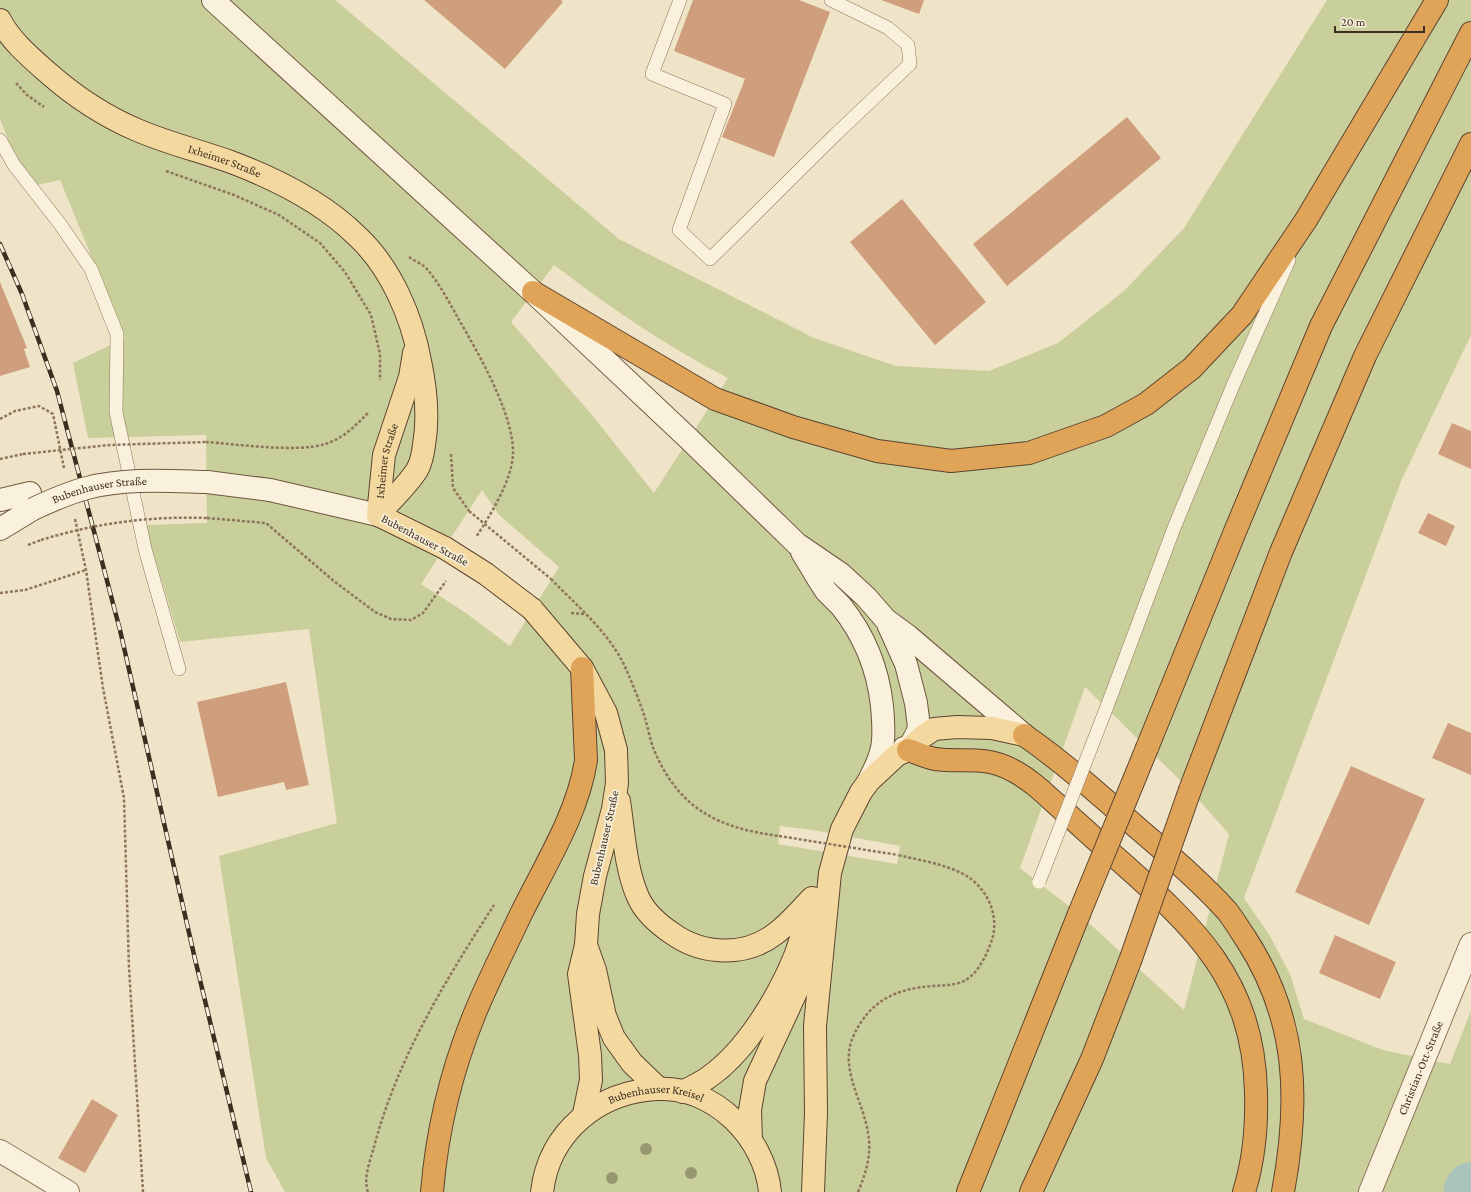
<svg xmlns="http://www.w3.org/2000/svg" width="1471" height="1192" font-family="'Crimson Pro',serif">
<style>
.green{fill:#c9cf9b;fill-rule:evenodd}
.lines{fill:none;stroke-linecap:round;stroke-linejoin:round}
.river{stroke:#a9c4bc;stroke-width:53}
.building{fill:#cf9f7d}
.lane-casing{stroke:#8d765c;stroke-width:14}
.street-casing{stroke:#8d765c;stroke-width:24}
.secondary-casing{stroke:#6f573f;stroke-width:24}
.primary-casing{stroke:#5b4430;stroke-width:24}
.highway-casing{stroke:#5b4430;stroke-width:24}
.path{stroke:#8d765c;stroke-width:2.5;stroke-dasharray:3 2;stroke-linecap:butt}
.lane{stroke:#faf1dc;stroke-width:13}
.street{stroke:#faf1dc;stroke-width:22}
.secondary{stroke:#faf1dc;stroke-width:22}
.primary{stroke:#f3d9a0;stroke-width:22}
.highway{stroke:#e0a458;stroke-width:22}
.rail-casing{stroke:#3d2e20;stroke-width:4.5}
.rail{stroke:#f7eed8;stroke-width:3;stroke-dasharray:9;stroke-linecap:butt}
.lane-bridge-casing{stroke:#8d765c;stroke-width:14;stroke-linecap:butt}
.secondary-bridge-casing{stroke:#6f573f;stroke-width:24;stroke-linecap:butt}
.primary-bridge-casing{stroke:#5b4430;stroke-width:24;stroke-linecap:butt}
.highway-bridge-casing{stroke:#5b4430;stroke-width:24;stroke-linecap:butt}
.path-bridge{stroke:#8d765c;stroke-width:2.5;stroke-dasharray:3 2;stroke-linecap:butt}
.lane-bridge{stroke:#faf1dc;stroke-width:13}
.secondary-bridge{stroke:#faf1dc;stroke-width:22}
.primary-bridge{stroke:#f3d9a0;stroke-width:22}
.highway-bridge{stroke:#e0a458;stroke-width:22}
.tree{fill:#96986f}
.labels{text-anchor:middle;stroke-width:3.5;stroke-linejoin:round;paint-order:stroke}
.street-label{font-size:12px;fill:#3d2e20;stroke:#f7eed8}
</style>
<rect width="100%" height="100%" fill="#f0e4c8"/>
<!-- green -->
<path class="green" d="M0,0H335L619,239L814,338L896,366L989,371L1058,343L1124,291L1184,228L1327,0H1471V335L1402,479L1244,898L1270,936L1290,974L1304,1019L1383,1050L1450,1064L1471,1011V1192H285L266,1158L219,856L337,823L309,629L180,642L145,525L207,523L206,435L88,438L73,363L125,338L60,180L27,187L0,119ZM554,265C609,307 666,346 728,378L654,493L592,415L511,322ZM482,490L499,515L559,567L510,646L466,613L421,584ZM1085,687L1190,790L1229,834L1184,1010L1079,914L1020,868ZM780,826L813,830L900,846L897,864L778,844Z"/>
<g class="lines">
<!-- river -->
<path class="river" d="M1470,1192L1471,1189"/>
</g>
<!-- building -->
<path class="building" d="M424,0H561L563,2L505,69Z
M693,0H799L830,12L774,157L722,137L745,79L674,51Z
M881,0H924L919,14Z
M1127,117L1161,158L1007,286L973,244Z
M902,199L986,302L935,345L850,242Z
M0,282L27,348L24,349L30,367L0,376Z
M1452,423L1471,431V469L1438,454Z
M1428,513L1455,526L1446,546L1418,533Z
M286,682L309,785L286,790L284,782L218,797L197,702Z
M1448,723L1471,733V775L1432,758Z
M1351,766L1425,799L1369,925L1295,892Z
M1335,935L1396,962L1380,999L1319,973Z
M92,1099L118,1115L85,1173L58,1158Z"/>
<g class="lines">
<defs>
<path id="lane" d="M680,0L652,74L725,104L679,230L710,259L836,134L910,64L908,45L888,28L831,0
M0,140L14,165L60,224L91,269L117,334L116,412L145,549L179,669
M1106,709L1174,528L1234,383L1289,260"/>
<g id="street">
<path d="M0,1151L68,1192"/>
<path id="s1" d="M1370,1192L1471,944"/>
</g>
<path id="secondary" d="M213,0L533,292L689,439L797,544L841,574L866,597L886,620L908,636L1024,735
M207,482L270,490L378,515
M0,500L30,493
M0,529L33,509
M802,552C810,565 817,578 826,591C831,596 836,601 841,606C865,636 878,669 882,706C885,740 885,751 868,782
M888,624L906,664L916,703L919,727L917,733L908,750L904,748"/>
<g id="primary">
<path id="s2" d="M0,20C10,40 30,57 47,72C73,95 104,116 137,130C167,143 200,151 231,162C276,179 324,203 358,237C391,268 412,317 420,361C426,389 429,416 424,445C423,453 421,463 417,470C407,486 391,500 378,515"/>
<path id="s3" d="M378,515L384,455L410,377L414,353"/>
<path d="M378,515L445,548"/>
<path d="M532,609L582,668L606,713L616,750L617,783L613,809L595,876L588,914L586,945L579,974L590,1055L591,1080L584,1114"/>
<path d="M619,801C624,833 625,867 638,897C645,913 658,924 673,934C703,955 745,957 775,934C789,924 800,910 812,898"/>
<path d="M586,945L595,970L605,1016L614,1038L632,1063L659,1089"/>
<path d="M683,1092C691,1087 701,1083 709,1077C746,1051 778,998 795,956C802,938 806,919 811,901"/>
<path d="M751,1140L750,1110L755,1081L817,947"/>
<path id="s4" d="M542,1192C549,1132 599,1091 658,1089C714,1086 765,1138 770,1192"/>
<path d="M813,1192L816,1113L815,1026L830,873L842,829L861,792L869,781L897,755L908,750L922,737L934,729L957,727L992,728L1024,735"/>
</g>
<path id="highway" d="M533,292L715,399L793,427L877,451L951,461L1029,453L1106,426L1146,404L1192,368L1242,315L1306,220L1437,0
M1024,735C1066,764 1103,798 1141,831C1171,857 1201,882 1227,911C1234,920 1240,930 1246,939C1298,1019 1300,1100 1283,1192
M1147,748L1236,529L1321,326L1471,33
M908,750C917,753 926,757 935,759C963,763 984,755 1012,770C1028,778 1041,790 1054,802C1071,817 1087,832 1104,847C1186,920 1253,972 1256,1092C1257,1125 1254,1160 1244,1192
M1190,790L1281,552L1365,356L1471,144
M432,1192C437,1131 452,1069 475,1013C489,979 506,946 521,914C545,865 578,814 586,760L582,668
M968,1192L1079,914
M1031,1192L1092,1059L1130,961"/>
</defs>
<!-- lane casing -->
<use href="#lane" class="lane-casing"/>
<!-- street casing -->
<use href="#street" class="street-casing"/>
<!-- secondary casing -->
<use href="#secondary" class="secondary-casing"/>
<!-- primary casing -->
<use href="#primary" class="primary-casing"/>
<!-- highway casing -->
<use href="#highway" class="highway-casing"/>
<!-- path -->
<path class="path" d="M16,83L27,95L44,107
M166,171L234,195L279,215L320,243L345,272L371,315L380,354V380
M409,257C415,261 422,264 427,269C439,283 449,302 458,318C478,353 514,414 513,454C512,480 490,516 476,537
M0,419L15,411L39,406L53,414L64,468
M206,442C236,444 297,453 325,444C343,439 356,425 369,412
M451,454L453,488L469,511
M0,459L23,454
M207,518L266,523L335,582L375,612L391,619L411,620L423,613L446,581
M75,519L86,570L103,688L124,798L129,968L143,1192
M28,545L41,540
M551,579C578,607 610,633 626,669C633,685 640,702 645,718C648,728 650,740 654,750C679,809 718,828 779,836
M0,593L25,590L86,570
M571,613L584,614
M368,1192C363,1178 370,1161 374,1147C397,1059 445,981 494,905
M858,1192C866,1173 872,1154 868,1133C864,1103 839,1069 853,1037C869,1001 895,989 932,986C945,985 959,986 970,977C981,968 989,950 993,936C999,910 983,882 959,872C940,863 918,860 898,855"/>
<!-- lane -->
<use href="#lane" class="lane"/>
<!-- street -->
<use href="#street" class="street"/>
<!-- secondary -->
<use href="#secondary" class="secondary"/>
<!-- primary -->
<use href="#primary" class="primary"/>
<!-- highway -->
<use href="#highway" class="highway"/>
<defs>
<path id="rail" d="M0,244L22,294L57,391L120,630L195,959L251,1192"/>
</defs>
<!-- rail casing -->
<use href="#rail" class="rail-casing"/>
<!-- rail -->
<use href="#rail" class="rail"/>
<defs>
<path id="lane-bridge" d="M1039,882L1106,709"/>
<g id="secondary-bridge">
<path id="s5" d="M33,509C50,501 68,493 87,488C126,478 167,481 207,482"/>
</g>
<path id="primary-bridge" d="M445,548L486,574L532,609"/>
<path id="highway-bridge" d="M1079,914L1147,748
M1130,961L1190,790"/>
</defs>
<!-- lane-bridge casing -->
<use href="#lane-bridge" class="lane-bridge-casing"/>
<!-- secondary-bridge casing -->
<use href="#secondary-bridge" class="secondary-bridge-casing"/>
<!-- primary-bridge casing -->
<use href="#primary-bridge" class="primary-bridge-casing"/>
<!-- highway-bridge casing -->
<use href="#highway-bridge" class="highway-bridge-casing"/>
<!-- path-bridge -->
<path class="path-bridge" d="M23,454L109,445L206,442
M469,511L551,579
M41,540C96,523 150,516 207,518
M779,836L898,855"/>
<!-- lane-bridge -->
<use href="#lane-bridge" class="lane-bridge"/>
<!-- secondary-bridge -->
<use href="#secondary-bridge" class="secondary-bridge"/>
<!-- primary-bridge -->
<use href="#primary-bridge" class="primary-bridge"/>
<!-- highway-bridge -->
<use href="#highway-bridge" class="highway-bridge"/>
</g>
<!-- trees -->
<g class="tree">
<circle cx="646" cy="1149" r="6"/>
<circle cx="691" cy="1173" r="6"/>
<circle cx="612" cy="1178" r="6"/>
</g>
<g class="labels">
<!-- street labels -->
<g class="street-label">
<text dy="4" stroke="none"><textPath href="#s2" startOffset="271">Ixheimer Straße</textPath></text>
<text dy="4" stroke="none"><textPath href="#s3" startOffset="55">Ixheimer Straße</textPath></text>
<text dy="4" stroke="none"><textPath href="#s5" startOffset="70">Bubenhauser Straße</textPath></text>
<text transform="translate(425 540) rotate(28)" y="4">Bubenhauser Straße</text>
<text transform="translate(604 838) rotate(-77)" y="4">Bubenhauser Straße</text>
<text dy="4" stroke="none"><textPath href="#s1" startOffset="134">Christian-Ott-Straße</textPath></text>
<text dy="4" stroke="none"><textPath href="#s4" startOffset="167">Bubenhauser Kreisel</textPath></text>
</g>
</g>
<!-- scale -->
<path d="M1335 26v6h89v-6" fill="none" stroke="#3d2e20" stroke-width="2"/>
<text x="1341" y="26" font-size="12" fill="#3d2e20" stroke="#f7eed8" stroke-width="3" paint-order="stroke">20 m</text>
</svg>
